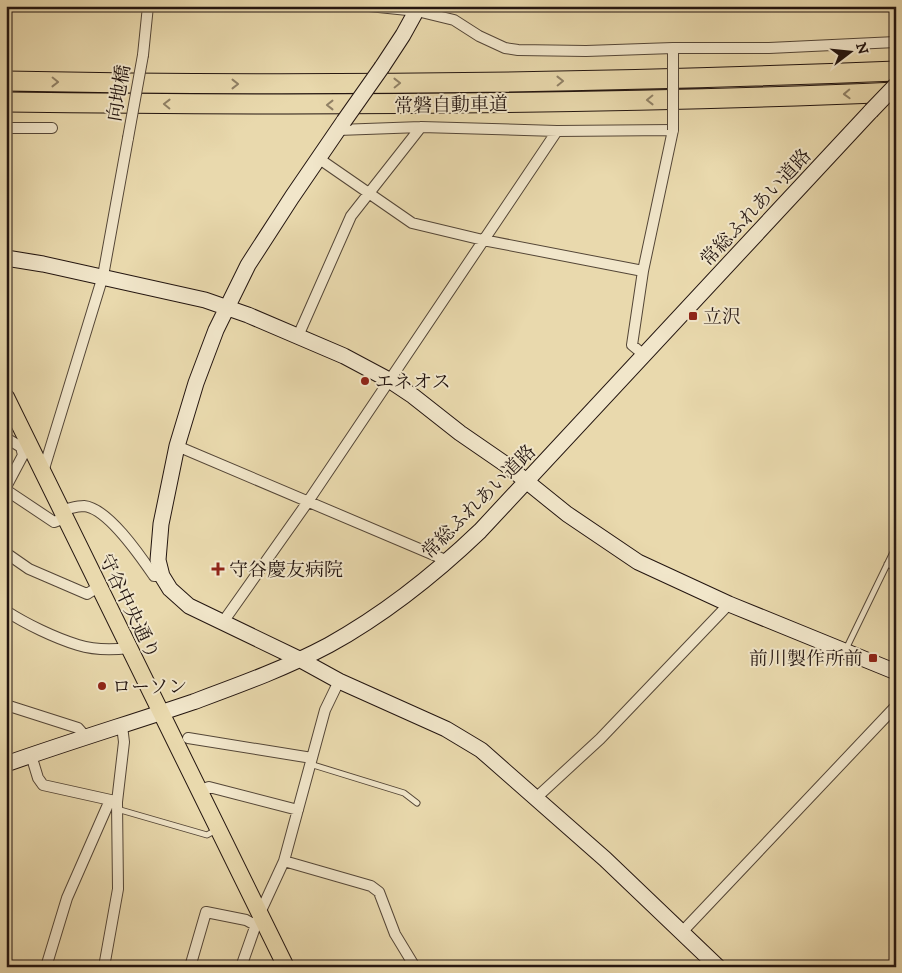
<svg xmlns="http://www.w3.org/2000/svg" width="902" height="973" font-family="'IM FELL DW Pica','Noto Serif JP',serif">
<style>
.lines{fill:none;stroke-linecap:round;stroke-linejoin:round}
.lane-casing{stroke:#544637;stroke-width:7}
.street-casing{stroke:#544637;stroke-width:12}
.secondary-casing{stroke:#231510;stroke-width:17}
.primary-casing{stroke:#231510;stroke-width:18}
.highway-casing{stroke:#231510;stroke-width:21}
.lane{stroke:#f1e6ca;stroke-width:5}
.street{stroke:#f1e6ca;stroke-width:10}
.secondary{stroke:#f1e6ca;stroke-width:15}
.primary{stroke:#e9d9ad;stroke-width:16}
.highway{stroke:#e9d9ad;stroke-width:19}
.street-bridge-casing{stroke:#544637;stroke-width:12;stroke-linecap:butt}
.secondary-bridge-casing{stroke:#231510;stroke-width:17;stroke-linecap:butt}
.street-bridge{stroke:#f1e6ca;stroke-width:10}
.secondary-bridge{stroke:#f1e6ca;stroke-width:15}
.oneway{stroke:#908166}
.poi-dot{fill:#8f2418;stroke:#f1e6ca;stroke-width:2}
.labels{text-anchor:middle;stroke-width:4;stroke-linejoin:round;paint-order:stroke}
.street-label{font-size:19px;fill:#231510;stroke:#f1e6ca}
.poi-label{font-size:19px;fill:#231510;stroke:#f1e6ca;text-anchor:start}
</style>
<rect width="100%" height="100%" fill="#e9d9ad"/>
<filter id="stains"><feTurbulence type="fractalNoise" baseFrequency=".004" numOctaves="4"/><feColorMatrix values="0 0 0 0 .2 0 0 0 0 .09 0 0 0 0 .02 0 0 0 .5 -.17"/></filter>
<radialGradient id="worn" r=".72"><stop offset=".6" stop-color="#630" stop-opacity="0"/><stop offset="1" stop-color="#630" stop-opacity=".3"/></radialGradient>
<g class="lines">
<defs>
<path id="lane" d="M887,564L896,568
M846,649L896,546
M310,764L404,793L417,803
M117,809L207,835L216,830"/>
<path id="street" d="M369,6L417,11L454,20L479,36L505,48L518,50L586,51L673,48V54
M673,48H769L896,42
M143,55L148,6
M6,128H52
M338,130L421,127L557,131L673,130L643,271L632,345L644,355
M318,158L412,223L483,240L643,271
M298,336L351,216L421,127
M6,438L21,447L27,444
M177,446L448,561
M43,472L103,276L128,138
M6,487L23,455L21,447
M6,490L54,522L65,518
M61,510C68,509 77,506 84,506C108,508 141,557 154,576H162
M6,553L29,569L87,594L98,587
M6,611C26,624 55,638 78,645C94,650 112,650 129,648
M223,622L307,503L557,131
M6,705L78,728L86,737
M188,738L312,758
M31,755L38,778L43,785L115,801
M200,790L209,787L298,810
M537,797L600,739L729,604
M284,861L371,886L379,892L395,934L415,967
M682,932L896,706
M46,967L67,898L110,800
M104,967L118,889L117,802L124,742L122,726
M190,967L206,912L246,920L255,925
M241,967L260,913L284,861L325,710L339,681"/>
<path id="secondary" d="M382,67L403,35L419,6
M344,121L292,197L248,265L216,330L196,383L177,446L161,524L158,560L162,576L170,589L189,606L299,659L339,681L446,729L481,750L605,859L718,967
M6,258L43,264L205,300L248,315L344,356L389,380L413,396L460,433L505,464L567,514L638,562L729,604L896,672
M6,764C68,742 131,723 193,702C239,685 286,668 329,645C385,614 434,575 480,531L871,111"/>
<path id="primary" d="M6,397L286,967"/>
<path id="highway" d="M6,81C303,87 599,83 896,71
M6,102C303,106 599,105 896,92"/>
</defs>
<!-- lane casing -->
<use href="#lane" class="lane-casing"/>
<!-- street casing -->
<use href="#street" class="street-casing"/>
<!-- secondary casing -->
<use href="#secondary" class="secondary-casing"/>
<!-- primary casing -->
<use href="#primary" class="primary-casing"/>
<!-- highway casing -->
<use href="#highway" class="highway-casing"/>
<!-- lane -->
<use href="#lane" class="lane"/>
<!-- street -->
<use href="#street" class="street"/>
<!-- secondary -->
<use href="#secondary" class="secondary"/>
<!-- primary -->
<use href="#primary" class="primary"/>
<!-- highway -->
<use href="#highway" class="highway"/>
<defs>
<path id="street-bridge" d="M673,54V130
M128,138L143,55"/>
<path id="secondary-bridge" d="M871,111L896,85
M344,121L382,67"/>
</defs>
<!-- street-bridge casing -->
<use href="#street-bridge" class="street-bridge-casing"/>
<!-- secondary-bridge casing -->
<use href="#secondary-bridge" class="secondary-bridge-casing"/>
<!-- street-bridge -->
<use href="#street-bridge" class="street-bridge"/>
<!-- secondary-bridge -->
<use href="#secondary-bridge" class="secondary-bridge"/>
</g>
<!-- one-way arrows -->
<defs><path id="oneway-chevron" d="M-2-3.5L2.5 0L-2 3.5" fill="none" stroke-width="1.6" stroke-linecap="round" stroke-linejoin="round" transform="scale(1.25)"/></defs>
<g class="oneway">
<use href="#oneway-chevron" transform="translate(560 81) rotate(-1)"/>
<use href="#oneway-chevron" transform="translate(55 82) rotate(1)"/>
<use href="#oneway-chevron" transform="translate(397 83) rotate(-1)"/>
<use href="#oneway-chevron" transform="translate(235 84)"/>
<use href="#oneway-chevron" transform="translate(847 94) rotate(178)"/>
<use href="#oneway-chevron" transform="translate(650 100) rotate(179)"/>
<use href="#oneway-chevron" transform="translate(167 104) rotate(-179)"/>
<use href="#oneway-chevron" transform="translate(330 105) rotate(-180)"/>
</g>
<!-- markers -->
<g class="poi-dot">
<rect x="688" y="311" width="10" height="10" rx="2.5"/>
<circle cx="365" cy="381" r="5"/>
<path d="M215.5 561.5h5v5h5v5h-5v5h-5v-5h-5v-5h5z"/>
<rect x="868" y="653" width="10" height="10" rx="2.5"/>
<circle cx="102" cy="686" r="5"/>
</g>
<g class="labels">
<!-- street labels -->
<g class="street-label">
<text transform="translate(118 93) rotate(-80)" y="7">向地橋</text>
<text transform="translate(451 104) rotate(-1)" y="7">常磐自動車道</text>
<text transform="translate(755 207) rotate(-47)" y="7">常総ふれあい道路</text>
<text transform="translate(478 501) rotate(-45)" y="7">常総ふれあい道路</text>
<text transform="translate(130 606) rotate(64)" y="7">守谷中央通り</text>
</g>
<!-- poi labels -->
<g class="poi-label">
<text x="703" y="323">立沢</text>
<text x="375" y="388">エネオス</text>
<text x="229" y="576">守谷慶友病院</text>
<text x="863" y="665" text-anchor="end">前川製作所前</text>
<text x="112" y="693">ローソン</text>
</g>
</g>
<!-- margin -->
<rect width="902" height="973" fill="none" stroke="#e9d9ad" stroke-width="25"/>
<rect x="8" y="8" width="887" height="958" fill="none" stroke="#231510" stroke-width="2.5"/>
<rect x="12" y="12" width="877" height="948" fill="none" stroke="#231510"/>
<!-- north arrow -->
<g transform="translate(850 52) rotate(74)" stroke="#f1e6ca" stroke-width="4" paint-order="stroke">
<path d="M0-4L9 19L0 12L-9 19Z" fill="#231510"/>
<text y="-8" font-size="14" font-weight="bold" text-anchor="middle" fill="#231510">N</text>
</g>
<rect width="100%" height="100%" filter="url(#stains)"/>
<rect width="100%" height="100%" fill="url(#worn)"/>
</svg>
